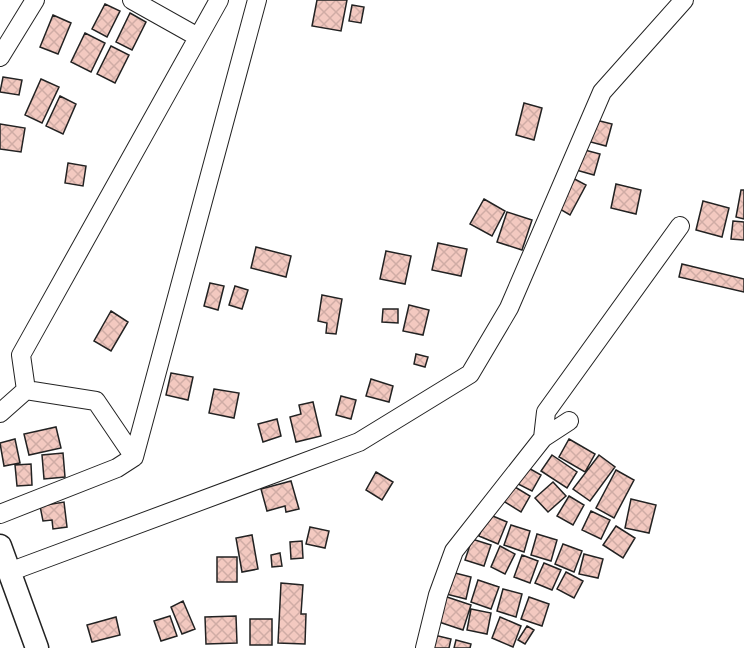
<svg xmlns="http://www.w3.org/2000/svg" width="744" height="648" font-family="Lato,sans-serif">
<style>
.building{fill:url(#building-cross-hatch);stroke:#222;stroke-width:1.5}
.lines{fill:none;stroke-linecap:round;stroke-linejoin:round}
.minor-casing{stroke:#222;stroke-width:20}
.major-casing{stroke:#222;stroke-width:25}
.minor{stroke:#fff;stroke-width:18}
.major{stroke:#fff;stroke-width:22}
</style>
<defs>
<pattern id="building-cross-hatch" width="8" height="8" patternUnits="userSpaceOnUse" patternTransform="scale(1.5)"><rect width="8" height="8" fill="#f3c9c0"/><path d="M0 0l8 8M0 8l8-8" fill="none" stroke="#d0aca5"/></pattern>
</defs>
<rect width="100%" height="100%" fill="#fff"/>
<!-- building -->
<path class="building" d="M317,0H347L341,31L312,26Z
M105,4L120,11L107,37L92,29Z
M352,5L364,7L361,23L349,21Z
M130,13L146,22L132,50L116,42Z
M53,15L71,23L58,54L40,47Z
M85,33L105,43L91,72L71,62Z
M111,46L129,55L115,83L97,74Z
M3,77L22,80L19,95L0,92Z
M41,79L59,87L42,123L25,115Z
M60,96L76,104L63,134L46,126Z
M524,103L542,108L534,140L516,135Z
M592,119L612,124L606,146L587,141Z
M0,124L25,128L21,152L0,149Z
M581,149L600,154L594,175L576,170Z
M68,163L86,166L83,186L65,183Z
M569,176L586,185L570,215L553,205Z
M616,184L641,190L636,214L611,208Z
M741,190H744V219L736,217Z
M484,199L505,211L492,236L470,224Z
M703,201L729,208L722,237L696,230Z
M507,212L532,220L522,250L497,242Z
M733,221L744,222V240L731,239Z
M438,243L467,249L461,276L432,270Z
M256,247L291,256L286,277L251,268Z
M386,251L411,256L405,284L380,279Z
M682,264L744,279V292L679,277Z
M210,283L224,286L218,310L204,306Z
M235,286L248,290L242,309L229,305Z
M322,295L342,299L336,334L326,333L327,323L318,321Z
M409,305L429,310L423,335L403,331Z
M383,309H398V323L382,322Z
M111,311L128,322L111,351L94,341Z
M416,354L428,357L425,367L414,364Z
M171,373L193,377L188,400L166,395Z
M371,379L393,386L389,402L366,396Z
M214,389L239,393L234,418L209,413Z
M341,396L356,400L351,419L336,415Z
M313,402L321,436L296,442L290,417L301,414L299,405Z
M277,419L281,436L263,442L258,424Z
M56,427L61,448L29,455L24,434Z
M15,439L20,463L4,466L0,443Z
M569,439L595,454L585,472L559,457Z
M63,453L65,477L44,479L42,455Z
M552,455L577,472L567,488L541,471Z
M599,455L615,467L590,501L573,489Z
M31,464L32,485L17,486L15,465Z
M525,466L541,475L532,491L516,483Z
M616,470L634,480L614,518L596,508Z
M376,472L393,482L382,500L366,490Z
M291,481L299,509L286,512L285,506L267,511L261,489Z
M553,482L566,496L548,512L535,498Z
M510,484L530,496L521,512L500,499Z
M569,496L584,505L573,525L557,516Z
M631,499L656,505L649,533L625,528Z
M64,502L67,527L53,529L52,520L43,521L40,506Z
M591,511L610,520L601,539L582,530Z
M488,514L507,522L498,544L479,536Z
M511,525L530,531L524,552L504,545Z
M616,526L635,538L623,558L603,545Z
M310,527L329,531L325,548L306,544Z
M537,534L557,540L551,561L531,555Z
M252,535L258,569L242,572L236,538Z
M472,539L491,545L484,566L465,560Z
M302,541L303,558L291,559L290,542Z
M563,544L582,551L574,572L555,564Z
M500,546L515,554L505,574L491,567Z
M280,553L282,566L272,567L271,555Z
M584,554L603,559L598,578L579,574Z
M522,555L538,561L530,583L514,577Z
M217,557H237V582H217Z
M544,563L561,570L552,590L535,583Z
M451,572L471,577L466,599L446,594Z
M566,572L583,581L574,598L557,589Z
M478,580L499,587L491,609L471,602Z
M281,583L303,585L301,614H306L305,644L278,643Z
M503,589L522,594L516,617L497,611Z
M444,596L471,605L463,630L436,621Z
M529,597L549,604L542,626L521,619Z
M183,601L195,629L182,634L171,607Z
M471,609L491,613L487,634L467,630Z
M170,616L177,636L161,641L154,621Z
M236,616L237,643L206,644L205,617Z
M116,617L120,635L92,642L87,625Z
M500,617L521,626L513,647L492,638Z
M250,619H272V645H250Z
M527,626L534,630L525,644L518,640Z
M434,635L451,639L449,648H430Z
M456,640L471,644L470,648H454Z"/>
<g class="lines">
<defs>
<path id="minor" d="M132,0L198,37
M0,57L35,0
M26,390L96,401L134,457
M0,413L26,390L21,355L219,0
M543,438L569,421
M0,514L117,468L134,457L257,0
M9,572L359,442L470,374L509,308L602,92L684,0
M425,648L438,595L454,551L543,438L546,412L680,226"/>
<path id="major" d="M0,546L37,648"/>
</defs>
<!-- minor casing -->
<use href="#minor" class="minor-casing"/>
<!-- major casing -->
<use href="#major" class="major-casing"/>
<!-- minor -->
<use href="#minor" class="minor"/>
<!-- major -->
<use href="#major" class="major"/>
</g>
</svg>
